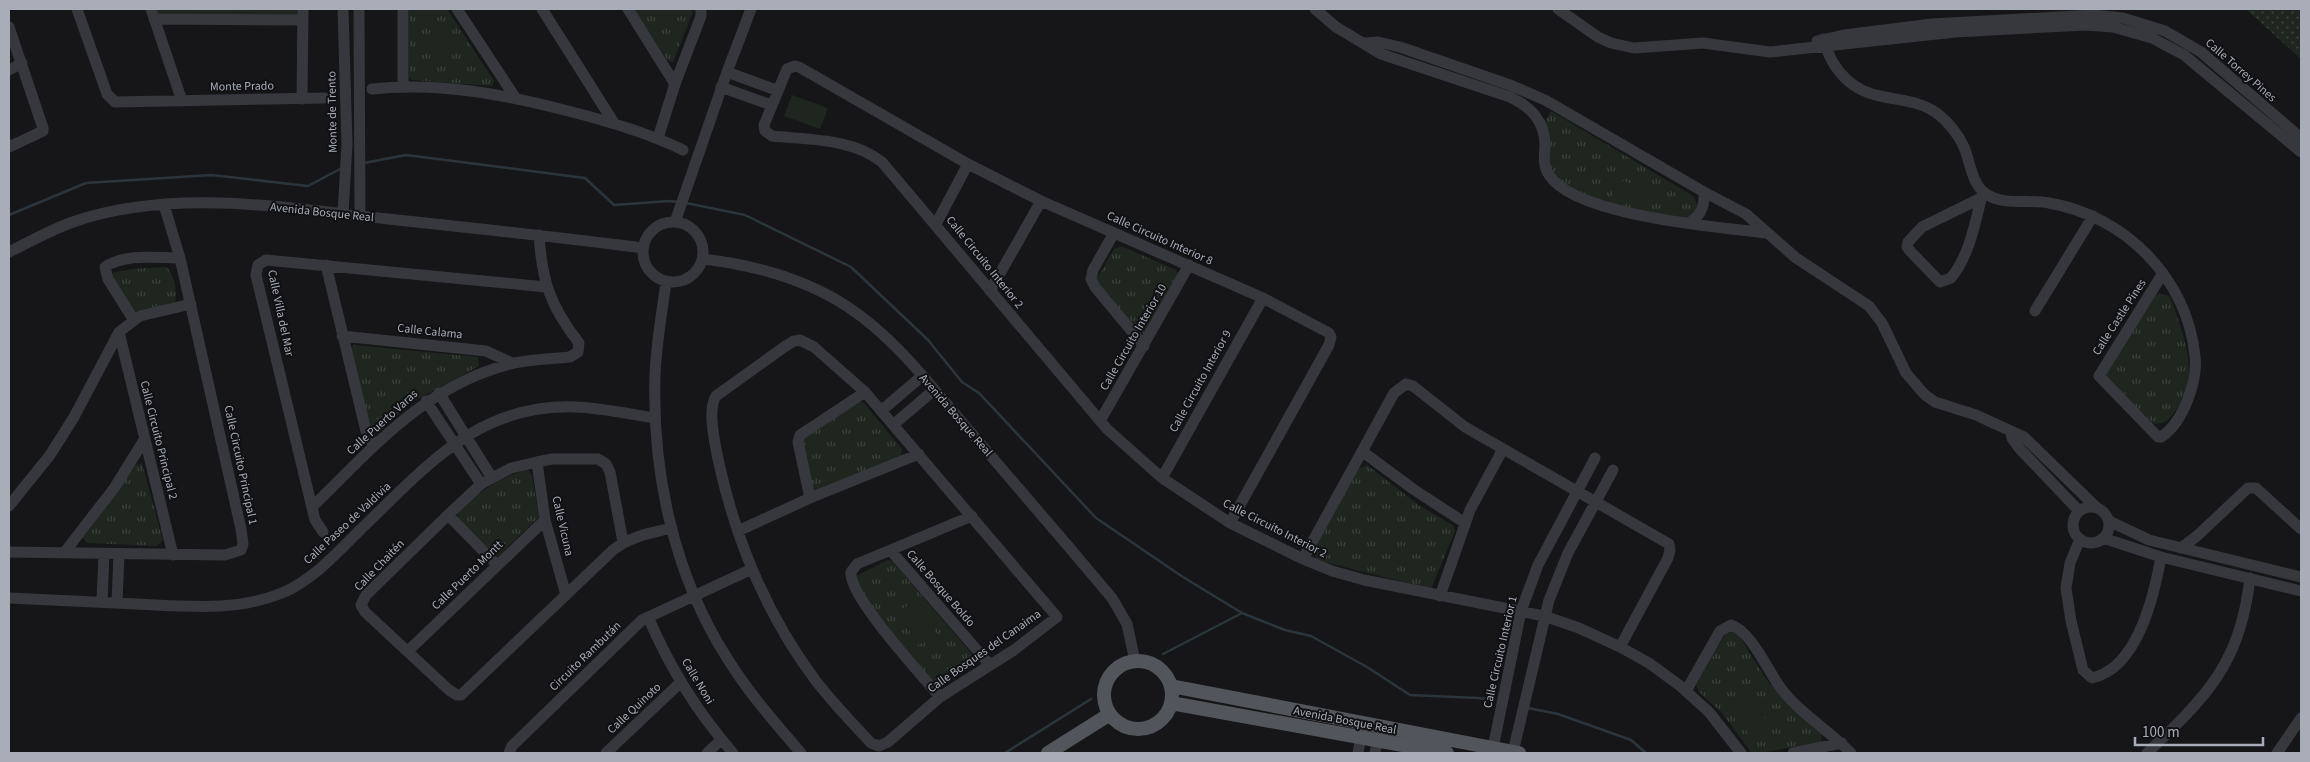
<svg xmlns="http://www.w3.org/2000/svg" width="2310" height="762" font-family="'Source Sans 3',sans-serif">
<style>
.grass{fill:url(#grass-dots)}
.park{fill:url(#park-tufts)}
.pitch{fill:#1e261f}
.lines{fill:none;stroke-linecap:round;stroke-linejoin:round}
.stream{stroke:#2c353c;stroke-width:2.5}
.minor{stroke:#37383d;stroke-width:11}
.major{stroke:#53555c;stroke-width:14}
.labels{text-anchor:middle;stroke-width:4;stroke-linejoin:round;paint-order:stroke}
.street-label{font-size:12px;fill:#a8adb8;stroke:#111113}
</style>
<defs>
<pattern id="grass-dots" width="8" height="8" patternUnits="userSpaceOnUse" patternTransform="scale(1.25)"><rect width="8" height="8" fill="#1e261f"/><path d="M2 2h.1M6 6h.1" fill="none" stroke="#3c433d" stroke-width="1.8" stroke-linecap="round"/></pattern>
<pattern id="park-tufts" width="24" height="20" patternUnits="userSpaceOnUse" patternTransform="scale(1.25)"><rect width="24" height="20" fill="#1e261f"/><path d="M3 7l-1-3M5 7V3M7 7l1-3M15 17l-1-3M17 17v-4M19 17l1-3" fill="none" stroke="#3c433d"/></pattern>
</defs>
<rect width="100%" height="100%" fill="#161618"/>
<!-- grass -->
<path class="grass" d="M2246,9H2301V59Z"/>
<!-- park -->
<path class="park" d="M157,9H299V17L159,14Z
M409,9H447L494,81L492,86L412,80L409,77Z
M633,9H691L693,12L673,62L668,61Z
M1551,111L1693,196L1698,206L1696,212L1683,221L1649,216L1569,190L1550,172L1544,124Z
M1121,246L1176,270L1178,275L1144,334L1140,333L1098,283L1097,278L1114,249Z
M166,267C174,273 178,293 175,302L136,312H131L109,278L112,273L132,269Z
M2159,293L2169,296L2172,302C2184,337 2201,376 2176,410C2169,419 2166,424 2154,424L2105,379L2106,370L2153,297Z
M354,345L478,357L479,366L410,403L378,434L369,430L349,351Z
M859,402H863L902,449L901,456L816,493L810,490L802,440Z
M142,463L163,540L157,546L87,543L83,538L121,488L132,466Z
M1367,465L1420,506L1454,526L1455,531L1431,589L1317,560L1314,551L1358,469Z
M527,469L532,476L539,517L498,556L493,555L458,519V512C478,492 499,478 527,469Z
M888,560L892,561L977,660L976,664L943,686L937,684L901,647L878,620L854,577Z
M1736,631L1766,679L1788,705L1822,733L1821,742L1760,753L1751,752L1722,713L1699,692L1696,685L1726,633Z"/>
<!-- pitch -->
<path class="pitch" d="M437,24L453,26L449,54L433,51Z
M792,95L828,108L820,129L784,116Z
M1616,179L1647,188L1643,204L1612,196Z
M918,600L937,634L918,645L898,611Z
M1743,694L1768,722L1752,737L1727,709Z"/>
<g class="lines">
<!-- stream -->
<path class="stream" d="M364,163L406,155L585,178L614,205L669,201L679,202
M686,203L745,215L851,267L928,340L962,382L979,393L1096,518L1183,577L1242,613L1285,630L1311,636L1367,667L1410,695L1478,698L1494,700
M9,215L86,183L211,175L308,186L342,168
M1163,654L1242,613
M1528,708L1558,714L1631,740L1646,753
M1005,753L1091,699"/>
<!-- minor -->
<path class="minor" d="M77,9L107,94L115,102L325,98
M151,9L182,101
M359,9L360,216
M403,9V86
M457,9L515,97
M542,9L614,123
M628,9L675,84
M1315,9L1336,27L1381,54L1510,97C1531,107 1545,121 1545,146C1544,157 1543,166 1549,175C1575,216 1719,227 1766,233
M1558,9L1598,37L1611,43L1634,48L1703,43L1770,52L1955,32L2085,25L2113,27L2152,38L2184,55L2301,152
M154,19L303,20
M9,27L43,128V131L9,147
M1823,39C1832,69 1851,92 1885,97C1904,101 1922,102 1938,114C1949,123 1958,134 1964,147C1970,161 1972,185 1986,194C2004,206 2028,199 2049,203C2125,216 2187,278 2195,356C2198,381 2183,423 2161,437H2158L2099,376L2163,273
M1817,41L1844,35L1932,24L2093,15L2123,18L2165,31L2201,52L2301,138
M1365,43L1378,42L1400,47L1510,85L1545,100L1704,192L1746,214L1796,258L1869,306L1882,323L1906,373L1925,395L1935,402L1976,415L2024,437L2097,508
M9,70L22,63
M727,72L776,90
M721,87L771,105
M372,89C439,82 503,94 568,111C608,121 646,132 683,150
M302,99L303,9
M658,138L675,84L701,16V9
M1981,198L1922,227L1908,242L1907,247L1911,252L1940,282L1951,278C1971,253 1975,221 1983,192
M343,214L347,144L343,9
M643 252a30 30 0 1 1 60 0a30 30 0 1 1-60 0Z
M675,222L727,72L751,9
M1689,223C1701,216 1705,206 1704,192
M936,224L968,164
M1114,233L1093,270L1091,279L1095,287L1144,346
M9,252C29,242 49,231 70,223C171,187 285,208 388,219C473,228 558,237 643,248
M703,259C755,265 804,278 848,307C895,338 931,386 967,428C1015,484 1064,541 1112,598L1127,624L1135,661
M326,265L366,431L374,446
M666,282C662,313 656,344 655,376C652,473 674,575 727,658C748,692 775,723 801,753
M990,291L1041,201
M2035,311L2093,216
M133,319L108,279L105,267C126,253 156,258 180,258
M119,332L173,555
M342,336L486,351L512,363
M800,340L814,347L865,392L1057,617L1014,650L940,697L888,742L879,746L871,743C852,723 833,703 816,681C767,616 735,538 718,459C715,443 707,410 716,396L784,347L794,341Z
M439,393L492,478
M426,401L481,484
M881,411L922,376
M1100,421L1189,265
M893,425L934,390
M2011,432L2012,438L2019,448L2079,511
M1363,452L1413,489L1465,523
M537,462L545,520L566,595
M1162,478L1263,298
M810,498L798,442L800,435L865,392
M9,506L50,455L74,417L119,332L140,316L191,304
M312,507C373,448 424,386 510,364C529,359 550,359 570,357L578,352L579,343C550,306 542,281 539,235
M2073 525a18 18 0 1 1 36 0a18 18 0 1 1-36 0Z
M448,515L497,565
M2109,521L2149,540L2301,577
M1230,523L1329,345L1331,337L1329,333L1263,298L1041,201L968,164L799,67L795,66L787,69L764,125L765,131L772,136C809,140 852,138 882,162L1107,429L1162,478L1230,523L1303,559L1332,571L1364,580L1544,616L1579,628L1620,647L1649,663L1679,685L1709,712L1741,753
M738,531L810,498L919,454
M323,532L315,520L256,275L258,265L266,260L546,287
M2103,538L2161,557L2301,591
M2080,539L2070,563L2066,588L2071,621L2083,670L2092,678C2138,668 2154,596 2161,557
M623,542L610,472L606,464L598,459H552L537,462L511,468L492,478L481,484L448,515L366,595L361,605L365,612L449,690L457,695H461L613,550C631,536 651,533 672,528
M2181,548L2197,536L2248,488H2256L2301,529
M891,551L990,665
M9,552L225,555L241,550L243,544L241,529L180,258L164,205
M64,553L115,487L144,440
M1303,559L1394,393L1406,384L1413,386L1465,427L1669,544L1670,550L1668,558L1620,647
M1440,596L1470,510L1503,449
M9,598C51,600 94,602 137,604C185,606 236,612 282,593C313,580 338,552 361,529C426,467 478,403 576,407C602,408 629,414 654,418
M102,602L104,554
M117,603L119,554
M648,617C669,666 698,713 733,753
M408,651L545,520
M1686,691L1720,631L1731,625C1751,631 1768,671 1780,687C1799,713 1829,730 1851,753
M940,697C923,676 848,596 851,572L857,564L972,516
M1493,748L1521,611L1538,565L1595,458
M1513,752L1549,600L1568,553L1613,470
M509,753L512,746L642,620L752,569
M606,753L681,682
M707,753L721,740
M1358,753L1362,731
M1375,753L1380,727
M1793,753L1842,743
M2147,753C2207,696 2240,664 2250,578
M2277,753L2301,718"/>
<!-- major -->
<path class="major" d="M1104 695a34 34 0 1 1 68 0a34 34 0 1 1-68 0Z
M1171,686L1519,753
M1171,703L1447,753
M1048,753L1110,714"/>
</g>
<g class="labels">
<!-- street labels -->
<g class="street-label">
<text transform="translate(2241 70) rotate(41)" y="4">Calle Torrey Pines</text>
<text transform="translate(242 86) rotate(-1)" y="4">Monte Prado</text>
<text transform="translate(332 112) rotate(-91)" y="4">Monte de Trento</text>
<text transform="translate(322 212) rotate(6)" y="4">Avenida Bosque Real</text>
<text transform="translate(1160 238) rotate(24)" y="4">Calle Circuito Interior 8</text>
<text transform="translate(985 262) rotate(51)" y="4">Calle Circuito Interior 2</text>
<text transform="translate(281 313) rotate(78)" y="4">Calle Villa del Mar</text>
<text transform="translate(2119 317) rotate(-57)" y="4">Calle Castle Pines</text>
<text transform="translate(430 331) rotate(6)" y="4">Calle Calama</text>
<text transform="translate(1133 337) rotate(-60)" y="4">Calle Circuito Interior 10</text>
<text transform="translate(1200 381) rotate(-61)" y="4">Calle Circuito Interior 9</text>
<text transform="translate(956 415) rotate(49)" y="4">Avenida Bosque Real</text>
<text transform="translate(382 422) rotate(-42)" y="4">Calle Puerto Varas</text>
<text transform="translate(159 440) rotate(76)" y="4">Calle Circuito Principal 2</text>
<text transform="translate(241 465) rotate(78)" y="4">Calle Circuito Principal 1</text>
<text transform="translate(347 523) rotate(-43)" y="4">Calle Paseo de Valdivia</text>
<text transform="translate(563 526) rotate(77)" y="4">Calle Vicuna</text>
<text transform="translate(1275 528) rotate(27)" y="4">Calle Circuito Interior 2</text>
<text transform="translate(379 565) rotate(-46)" y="4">Calle Chaitén</text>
<text transform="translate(467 575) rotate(-44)" y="4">Calle Puerto Montt</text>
<text transform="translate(941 588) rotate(49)" y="4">Calle Bosque Boldo</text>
<text transform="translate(984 651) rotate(-35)" y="4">Calle Bosques del Canaima</text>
<text transform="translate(1500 652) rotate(-77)" y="4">Calle Circuito Interior 1</text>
<text transform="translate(585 656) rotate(-44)" y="4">Circuito Rambután</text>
<text transform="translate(698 681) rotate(59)" y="4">Calle Noni</text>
<text transform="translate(634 708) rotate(-43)" y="4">Calle Quinoto</text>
<text transform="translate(1345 720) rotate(11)" y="4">Avenida Bosque Real</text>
</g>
</g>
<!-- border -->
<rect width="2310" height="762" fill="none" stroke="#a8adb8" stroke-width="20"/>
<!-- scale -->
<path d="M2135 737v8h128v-8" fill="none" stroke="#a8adb8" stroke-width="2.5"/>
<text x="2142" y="737" font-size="15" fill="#a8adb8" stroke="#111113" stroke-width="4" paint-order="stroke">100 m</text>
</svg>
